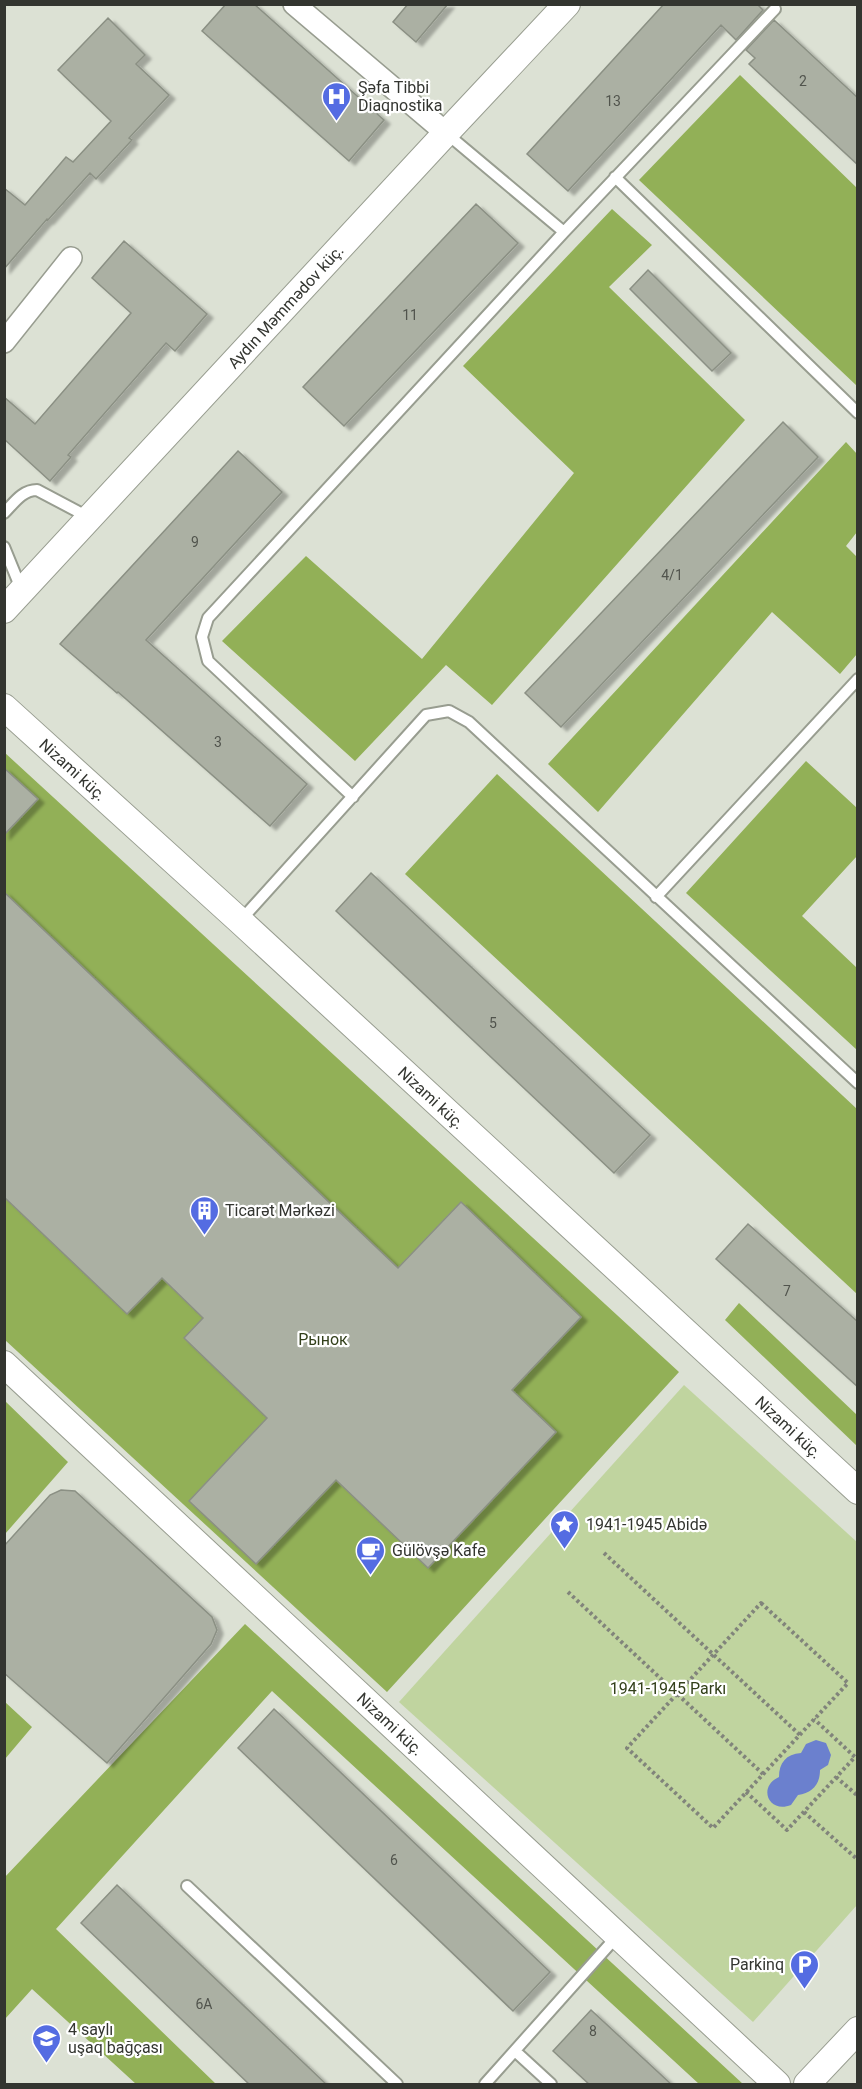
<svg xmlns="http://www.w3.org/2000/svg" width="862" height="2089" font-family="Roboto,sans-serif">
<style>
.green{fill:#c0d49f}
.forest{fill:#92b057}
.water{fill:#6b80ce}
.building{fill:#abb0a3;stroke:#8b9084;stroke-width:1.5;filter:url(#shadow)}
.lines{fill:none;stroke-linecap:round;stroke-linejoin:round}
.service-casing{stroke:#989d90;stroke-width:14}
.minor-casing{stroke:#989d90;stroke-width:24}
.tertiary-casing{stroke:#989d90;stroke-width:28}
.path{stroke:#81847b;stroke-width:4;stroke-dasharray:3 3;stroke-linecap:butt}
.service{stroke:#fff;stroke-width:10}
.minor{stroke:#fff;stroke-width:21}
.tertiary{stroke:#fff;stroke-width:26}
.labels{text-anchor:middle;stroke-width:4.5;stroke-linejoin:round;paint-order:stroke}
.number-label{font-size:14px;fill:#51544d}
.poi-label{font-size:16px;fill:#333530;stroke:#fff;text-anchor:start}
.street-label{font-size:16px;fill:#333530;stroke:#fff}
.park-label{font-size:16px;fill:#33401b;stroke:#fff}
</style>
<defs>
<filter id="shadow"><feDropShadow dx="6" dy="4" stdDeviation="1.5" flood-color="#0004"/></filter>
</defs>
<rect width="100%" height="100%" fill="#dce1d4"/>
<!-- green -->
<path class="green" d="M684,1385L857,1542V1905L753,2022L399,1702Z"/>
<!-- forest -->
<path class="forest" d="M740,75L857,188V386L639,180Z
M612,209L652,245L609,287L745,420L492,705L446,665L355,761L222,641L306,556L422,659L574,473L463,366Z
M846,442L857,454V532L846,546L857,557V654L840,674L772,612L598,812L548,764Z
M4,752L679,1372L387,1692L5,1340Z
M806,761L857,808V856L802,916L857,968V1050L686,893Z
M497,774L857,1109V1294L405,874Z
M739,1303L857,1415V1446L725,1320Z
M5,1401L68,1462L5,1534Z
M245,1624L743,2084H699L272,1691L56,1929L216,2084H136L32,1989L5,2019L4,1878Z
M5,1702L32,1727L5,1759Z"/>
<!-- water -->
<path class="water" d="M816,1740L826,1743L831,1755L828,1765L820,1770C820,1785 812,1793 798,1795L791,1805C769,1814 757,1787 779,1777C779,1763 786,1754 801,1753L806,1744Z"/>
<!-- building -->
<path class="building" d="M226,4H254L384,120L349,161L202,31Z
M408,4H448L416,42L393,22Z
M664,4H757L763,10L736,40L721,25L568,191L527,154Z
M108,18L145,55L136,64L169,95L129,138L132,140L96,179L90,173L48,220L47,219L4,269V188L25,205L66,157L73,162L111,121L58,70Z
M774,20L858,98V165L749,64L755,58L746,50Z
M476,204L518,243L344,426L303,387Z
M124,241L207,314L175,351L166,343L68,455L71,457L50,481L4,439V397L35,424L131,313L92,278Z
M648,270L731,353L712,371L630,289Z
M783,422L818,457L561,727L525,693Z
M238,451L282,492L146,640L307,784L270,826L118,692L117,693L60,644Z
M4,768L38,799L4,835Z
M371,873L650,1135L614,1173L336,911Z
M4,892L398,1268L461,1202L581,1317L512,1390L556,1432L428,1568L336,1480L256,1564L189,1501L267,1418L184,1338L203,1318L162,1278L127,1314L4,1197Z
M748,1224L858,1322V1387L716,1259Z
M61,1490L75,1491L212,1617L217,1630L211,1644L107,1763L4,1673V1546L50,1495Z
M274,1709L550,1972L513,2011L238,1748Z
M117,1885L327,2085H250L81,1923Z
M591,2010L672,2085H590L553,2051Z"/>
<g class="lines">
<defs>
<path id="service" d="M446,133L564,232
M615,177L858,413
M4,513C14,503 22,490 37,490L90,518
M4,547L22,591
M353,797L208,661L202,637L208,618L564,232L775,9
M656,897L858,679
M241,920L426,715L449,711L469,722L858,1083
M187,1886L397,2084
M515,2051L551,2084
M485,2084L618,1935"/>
<path id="minor" d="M294,4L446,133
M4,342L71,258"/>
<g id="tertiary">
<path id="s1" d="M4,610L446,133L567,4"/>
<path id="s2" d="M4,707L240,921L858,1491"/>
<path id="s3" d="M4,1364L777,2084"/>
<path d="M807,2084L858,2030"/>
</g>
</defs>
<!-- service casing -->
<use href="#service" class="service-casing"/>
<!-- minor casing -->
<use href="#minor" class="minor-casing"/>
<!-- tertiary casing -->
<use href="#tertiary" class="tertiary-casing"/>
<!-- path -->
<path class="path" d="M604,1553L800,1735
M568,1592L763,1774
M761,1603L848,1683L713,1828L627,1748Z
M836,1777L858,1796
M746,1792L787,1830L855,1757L814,1719
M804,1812L858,1860"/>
<!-- service -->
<use href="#service" class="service"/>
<!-- minor -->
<use href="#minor" class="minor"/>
<!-- tertiary -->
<use href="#tertiary" class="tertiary"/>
</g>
<!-- icons -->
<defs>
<symbol id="hospital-pin" viewBox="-11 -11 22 30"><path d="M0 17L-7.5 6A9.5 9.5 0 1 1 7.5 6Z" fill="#546ce2" stroke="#fff"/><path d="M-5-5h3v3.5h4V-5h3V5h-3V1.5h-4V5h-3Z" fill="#fff"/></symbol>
<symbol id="building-pin" viewBox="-11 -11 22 30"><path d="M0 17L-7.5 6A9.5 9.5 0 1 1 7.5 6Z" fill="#546ce2" stroke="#fff"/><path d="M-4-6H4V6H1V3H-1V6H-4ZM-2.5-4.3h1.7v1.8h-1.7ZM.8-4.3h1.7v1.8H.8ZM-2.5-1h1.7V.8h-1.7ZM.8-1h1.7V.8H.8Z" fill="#fff"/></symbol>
<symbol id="sight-pin" viewBox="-11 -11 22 30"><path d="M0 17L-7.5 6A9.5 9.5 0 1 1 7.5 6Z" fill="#546ce2" stroke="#fff"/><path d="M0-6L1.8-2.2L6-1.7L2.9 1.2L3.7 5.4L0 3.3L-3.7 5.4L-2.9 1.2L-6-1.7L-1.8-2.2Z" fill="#fff"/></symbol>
<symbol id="cafe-pin" viewBox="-11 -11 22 30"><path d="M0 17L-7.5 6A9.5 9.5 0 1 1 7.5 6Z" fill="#546ce2" stroke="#fff"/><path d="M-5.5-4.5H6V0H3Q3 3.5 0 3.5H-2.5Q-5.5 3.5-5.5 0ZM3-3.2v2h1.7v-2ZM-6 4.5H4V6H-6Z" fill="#fff"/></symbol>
<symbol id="parking-pin" viewBox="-11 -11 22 30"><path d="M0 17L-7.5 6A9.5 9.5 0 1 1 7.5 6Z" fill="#546ce2" stroke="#fff"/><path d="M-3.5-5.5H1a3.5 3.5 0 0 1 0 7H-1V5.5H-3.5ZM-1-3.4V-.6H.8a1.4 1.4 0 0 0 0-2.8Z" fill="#fff"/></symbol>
<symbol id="school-pin" viewBox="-11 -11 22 30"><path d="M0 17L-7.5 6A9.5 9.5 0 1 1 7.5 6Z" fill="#546ce2" stroke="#fff"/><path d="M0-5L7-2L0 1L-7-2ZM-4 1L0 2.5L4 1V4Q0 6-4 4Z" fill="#fff"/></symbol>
</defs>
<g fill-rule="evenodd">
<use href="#hospital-pin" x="320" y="80" width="33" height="45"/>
<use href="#building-pin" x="188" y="1194" width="33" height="45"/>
<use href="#sight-pin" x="548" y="1508" width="33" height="45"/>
<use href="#cafe-pin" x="354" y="1534" width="33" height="45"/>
<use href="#parking-pin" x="788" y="1948" width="33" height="45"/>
<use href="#school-pin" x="30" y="2022" width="33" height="45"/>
</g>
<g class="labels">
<!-- number labels -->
<g class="number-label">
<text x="803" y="86">2</text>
<text x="613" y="106">13</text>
<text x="410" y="320">11</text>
<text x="195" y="547">9</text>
<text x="672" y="580">4/1</text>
<text x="218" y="747">3</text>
<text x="493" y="1028">5</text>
<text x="787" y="1296">7</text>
<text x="394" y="1865">6</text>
<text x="204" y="2009">6A</text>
<text x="593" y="2036">8</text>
</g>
<!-- poi labels -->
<g class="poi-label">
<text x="358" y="93">Şəfa Tibbi<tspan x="358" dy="18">Diaqnostika</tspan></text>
<text x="225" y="1216">Ticarət Mərkəzi</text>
<text x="586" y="1530">1941-1945 Abidə</text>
<text x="392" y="1556">Gülövşə Kafe</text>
<text x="784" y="1970" text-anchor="end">Parkinq</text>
<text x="68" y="2035">4 saylı<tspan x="68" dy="18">uşaq bağçası</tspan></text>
</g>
<!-- street labels -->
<g class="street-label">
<text dy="6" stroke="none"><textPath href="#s1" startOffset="414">Aydın Məmmədov küç.</textPath></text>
<text dy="6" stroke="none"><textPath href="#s2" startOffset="93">Nizami küç.</textPath></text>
<text dy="6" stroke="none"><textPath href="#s2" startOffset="579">Nizami küç.</textPath></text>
<text dy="6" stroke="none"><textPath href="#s2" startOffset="1065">Nizami küç.</textPath></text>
<text dy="6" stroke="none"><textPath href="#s3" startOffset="528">Nizami küç.</textPath></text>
</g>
<!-- park labels -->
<g class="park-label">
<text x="323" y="1345">Рынок</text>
<text x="668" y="1694">1941-1945 Parkı</text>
</g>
</g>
<!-- border -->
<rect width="862" height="2089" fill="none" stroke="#333530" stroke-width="12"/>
</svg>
